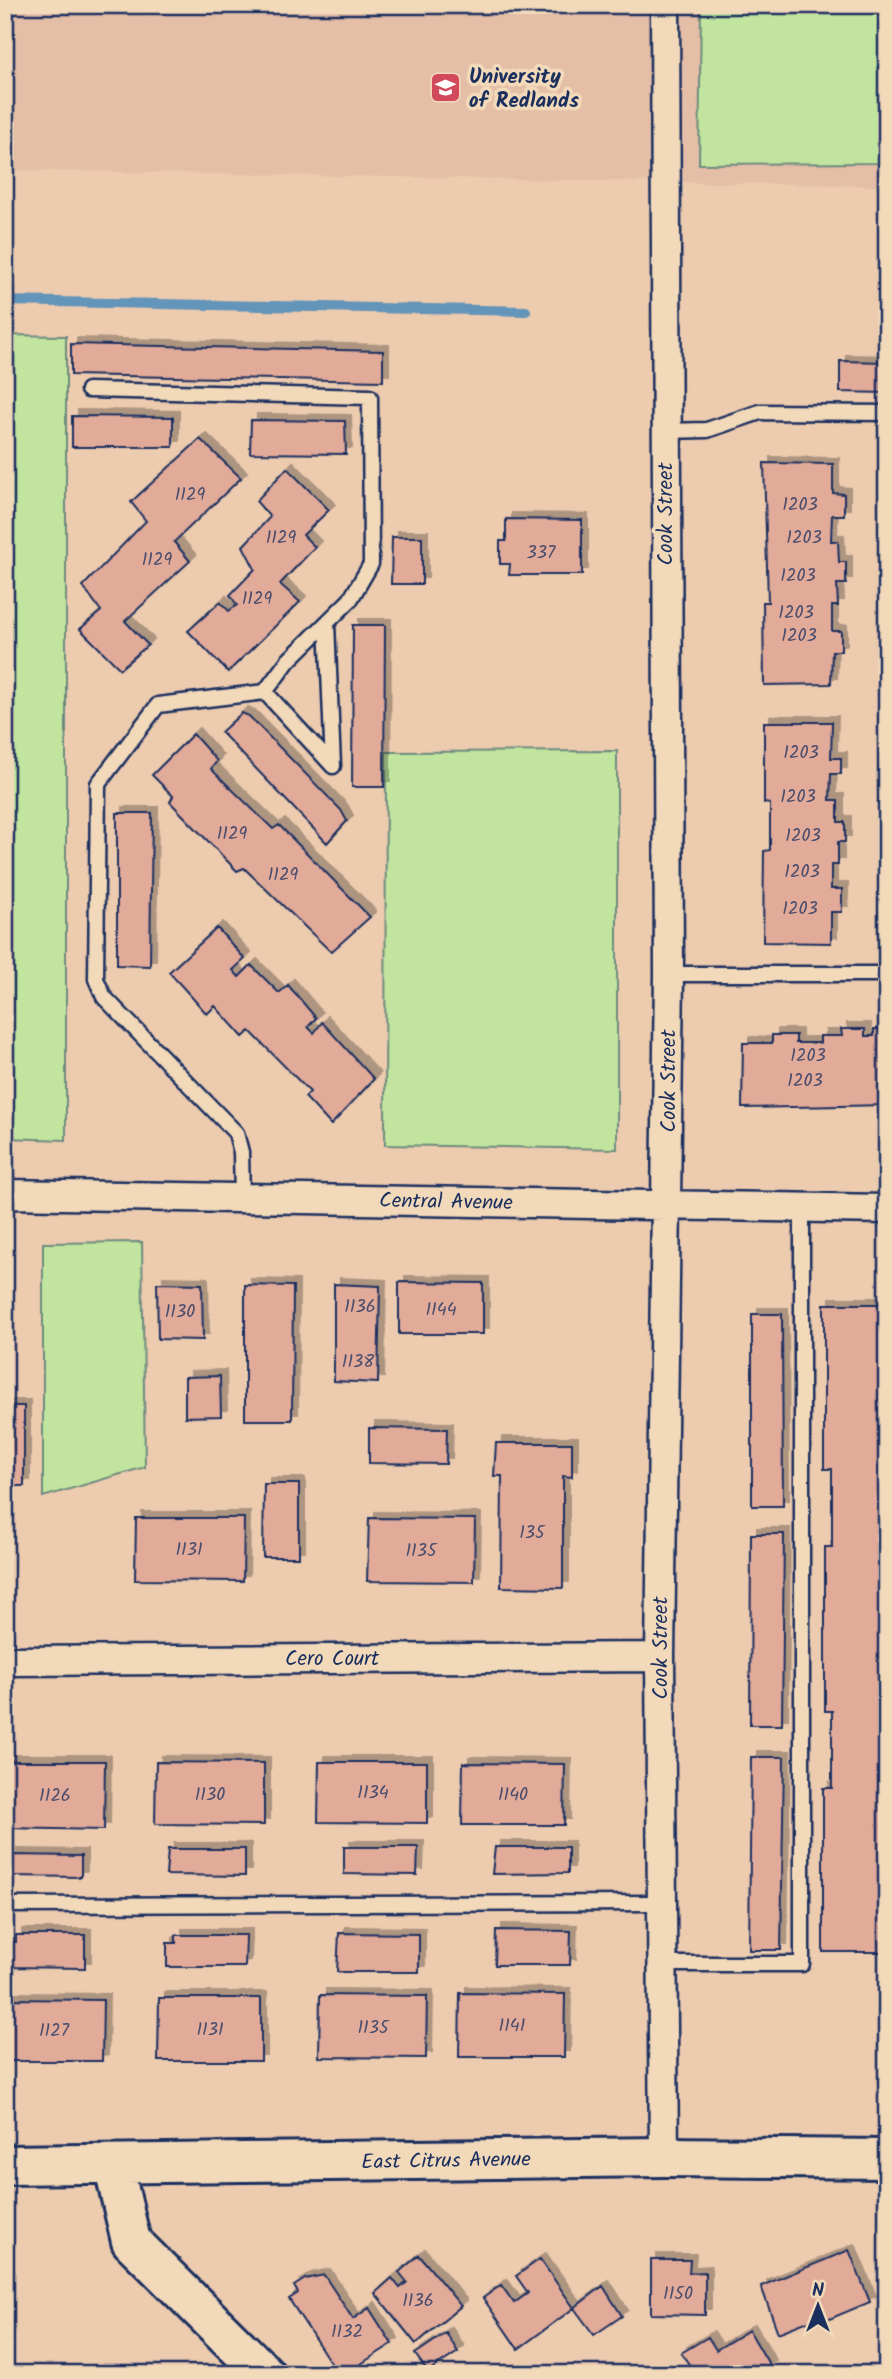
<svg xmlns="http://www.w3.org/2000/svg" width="892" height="2379" font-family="Kalam,sans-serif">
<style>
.built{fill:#e5bea7}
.green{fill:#c1e59f;stroke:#6e8a7e;stroke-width:2}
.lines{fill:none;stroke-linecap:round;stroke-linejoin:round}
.stream{stroke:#6494b9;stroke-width:10}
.building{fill:#e1aa99;stroke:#1b2f5e;stroke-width:2;filter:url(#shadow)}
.lane-casing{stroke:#1b2f5e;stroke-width:19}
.street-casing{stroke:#1b2f5e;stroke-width:33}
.secondary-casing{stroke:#1b2f5e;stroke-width:44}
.lane{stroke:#f1d9b9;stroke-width:14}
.street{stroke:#f1d9b9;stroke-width:28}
.secondary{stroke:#f1d9b9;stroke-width:38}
.labels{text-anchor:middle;stroke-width:7;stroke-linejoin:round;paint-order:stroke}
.number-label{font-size:18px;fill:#4c4e6d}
.poi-label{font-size:21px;font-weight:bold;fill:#1b2f5e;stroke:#f1d9b9;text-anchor:start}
.street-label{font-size:21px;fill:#1b2f5e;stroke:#f1d9b9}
</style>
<defs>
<filter id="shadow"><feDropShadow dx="6" dy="-6" stdDeviation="0" flood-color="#0004"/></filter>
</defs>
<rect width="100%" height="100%" fill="#eccbaf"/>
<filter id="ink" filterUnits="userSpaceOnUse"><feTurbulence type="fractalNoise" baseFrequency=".0143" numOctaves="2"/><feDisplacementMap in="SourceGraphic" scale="14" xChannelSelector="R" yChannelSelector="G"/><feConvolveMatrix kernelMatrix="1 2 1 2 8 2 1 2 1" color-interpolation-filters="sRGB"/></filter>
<g filter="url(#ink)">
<!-- built -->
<path class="built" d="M5,5H887V186L5,170Z"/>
<!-- green -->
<path class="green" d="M701,5H887V163L699,164Z
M5,335L66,336V1140L5,1138Z
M617,751V1149L385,1145L386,752Z
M142,1242L145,1467L43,1497V1243Z"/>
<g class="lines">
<!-- stream -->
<path class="stream" d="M5,301L526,311"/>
</g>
<!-- building -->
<path class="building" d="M71,344L383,351V381L71,375Z
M840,361L887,362V393L840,392Z
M72,416L173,417V447H72Z
M251,420L345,421L346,454L250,453Z
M200,439L241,478L174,542L190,561L125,621L148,645L120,669L80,629L101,611L83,586L146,521L131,502Z
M883,447H887V719H883Z
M764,463L833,464V493L844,494V515H832L831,541H838L839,562H846V584H837L838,606H832V631H841V651H832L831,684L764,685L763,602H768Z
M287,468L329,510L303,535L315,547L280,584L300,602L228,672L188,631L220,602L229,611L237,605L230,595L255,569L243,546L270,517L256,501Z
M506,519L582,520V575H509L510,564H500V541H506Z
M392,537H422V584H391Z
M353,625H385L384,787H352Z
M242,713L249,716L341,810L347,821L327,843L221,732Z
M764,722H832L831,758H841V774H831L830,800H838V822H845V842H838V865H831V889H842V912H831V943L763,942L764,851L770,850V804L764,803Z
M193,734L217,761L211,769L273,829L279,825L370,917L331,952L244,868L237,871L170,802L173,796L152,775Z
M117,813H152L150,966L117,965Z
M217,928L245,959L233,970L239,977L251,965L279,993L288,985L316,1018L308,1027L314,1033L322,1022L374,1079L331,1125L305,1097L310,1092L250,1031L243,1037L215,1006L207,1014L169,972Z
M841,1029H865V1036H874V1029H887V1105L742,1108L743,1043H772V1035H796V1043H820V1036H842Z
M399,1282L483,1283V1334H399Z
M157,1283L202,1284L203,1340L158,1339Z
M334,1284L380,1286L378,1383L334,1381Z
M245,1285L293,1286L292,1420H245Z
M824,1304H887V1952H823V1788H832V1711H825V1547H832V1469H824Z
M752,1314H782L783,1506H752Z
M220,1376L221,1416L185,1417V1377Z
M5,1406H24V1486H5Z
M369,1428L447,1429L446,1464L369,1463Z
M496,1443H572V1477L563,1476V1588L501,1587L502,1476H494Z
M264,1484H299V1557H263Z
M136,1518H244L243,1581L135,1580Z
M369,1518L475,1519L474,1582L367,1581Z
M751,1534H784L782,1725H750Z
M751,1757H784L781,1950H749Z
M5,1761H105L104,1830L5,1828Z
M156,1762L264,1763V1825L155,1824Z
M319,1762H427V1823L318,1822Z
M463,1763L565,1764L564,1825H462Z
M344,1847H418L417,1875L344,1874Z
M495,1847H568V1873L492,1874Z
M168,1849H245V1876L166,1875Z
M11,1855L81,1856V1877L10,1876Z
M496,1930L571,1931L570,1965H495Z
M339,1933L419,1934V1972H337Z
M16,1935H85V1968L5,1967L7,1942H16Z
M176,1935H246L245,1967H167V1943H176Z
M460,1993L565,1994L564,2057H459Z
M320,1995L427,1996L426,2058L319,2057Z
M159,1998H261V2061H158Z
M5,1999L103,2000L102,2061H5Z
M849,2250L870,2302L820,2323L818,2317L778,2333L761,2286Z
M419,2255L461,2306L416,2344L375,2293L392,2278L400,2288L407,2282L399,2272Z
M540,2259L574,2308L518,2349L483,2298L501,2285L514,2303L528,2293L516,2276Z
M651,2260H690L689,2273L705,2272V2315L651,2314Z
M324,2275L353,2319L369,2308L392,2344L345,2374H338L289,2299L298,2293L294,2286L305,2279Z
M603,2286L622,2316L594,2335L574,2308Z
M749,2330L770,2366L757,2374H696L681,2353L708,2337L716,2350Z
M446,2333L458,2352L428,2372L415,2354Z"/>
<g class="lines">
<defs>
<path id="lane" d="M88,390L370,397L371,564L350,600L288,661L265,692L158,705L98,784L96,979L104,997L236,1133L241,1152L242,1198
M665,431L707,430L760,412L887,413
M265,692L333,766L327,623
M669,974H887
M5,1905L661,1903
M661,1964H802V1207"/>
<path id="street" d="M5,1194L887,1209
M5,1661L660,1657
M664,2157L660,1657L669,974L665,5"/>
<path id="secondary" d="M113,2164L131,2241L265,2374
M5,2165L664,2157L887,2159"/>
</defs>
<!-- lane casing -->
<use href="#lane" class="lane-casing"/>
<!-- street casing -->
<use href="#street" class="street-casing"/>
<!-- secondary casing -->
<use href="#secondary" class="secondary-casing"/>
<!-- lane -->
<use href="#lane" class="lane"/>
<!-- street -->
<use href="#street" class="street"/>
<!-- secondary -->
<use href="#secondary" class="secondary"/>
</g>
</g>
<!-- icons -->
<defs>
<symbol id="university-square" viewBox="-11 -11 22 22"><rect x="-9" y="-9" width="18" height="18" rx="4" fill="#d1495b" stroke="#f1d9b9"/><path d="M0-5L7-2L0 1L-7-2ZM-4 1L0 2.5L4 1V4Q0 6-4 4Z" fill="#fff"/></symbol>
</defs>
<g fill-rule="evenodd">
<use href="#university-square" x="428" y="70" width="35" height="35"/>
</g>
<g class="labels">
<!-- number labels -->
<g class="number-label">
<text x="190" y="500">1129</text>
<text x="800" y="510">1203</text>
<text x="281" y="543">1129</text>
<text x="804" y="543">1203</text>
<text x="541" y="558">337</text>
<text x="157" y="565">1129</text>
<text x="798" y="581">1203</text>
<text x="257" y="604">1129</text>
<text x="796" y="618">1203</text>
<text x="799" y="641">1203</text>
<text x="801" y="758">1203</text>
<text x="798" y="802">1203</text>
<text x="232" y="839">1129</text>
<text x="803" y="841">1203</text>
<text x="802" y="877">1203</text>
<text x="283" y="880">1129</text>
<text x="800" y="914">1203</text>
<text x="808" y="1061">1203</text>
<text x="805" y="1086">1203</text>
<text x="360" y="1312">1136</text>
<text x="441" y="1315">1144</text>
<text x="180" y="1317">1130</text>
<text x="358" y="1367">1138</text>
<text x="532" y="1538">135</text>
<text x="189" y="1555">1131</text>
<text x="421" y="1556">1135</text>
<text x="373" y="1798">1134</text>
<text x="210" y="1800">1130</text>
<text x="513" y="1800">1140</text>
<text x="55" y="1801">1126</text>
<text x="512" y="2031">1141</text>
<text x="373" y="2033">1135</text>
<text x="210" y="2035">1131</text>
<text x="54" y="2036">1127</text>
<text x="678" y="2299">1150</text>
<text x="418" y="2306">1136</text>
<text x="347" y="2337">1132</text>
</g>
<!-- poi labels -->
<g class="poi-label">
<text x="469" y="83">University<tspan x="469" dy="24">of Redlands</tspan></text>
</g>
<!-- street labels -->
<g class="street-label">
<text transform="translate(665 514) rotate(-90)" y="7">Cook Street</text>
<text transform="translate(668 1081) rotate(-90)" y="7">Cook Street</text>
<text transform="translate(446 1201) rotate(1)" y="7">Central Avenue</text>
<text transform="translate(660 1648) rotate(-90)" y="7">Cook Street</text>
<text x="332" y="1665">Cero Court</text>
<text transform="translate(446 2160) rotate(-1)" y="7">East Citrus Avenue</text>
</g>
</g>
<!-- margin -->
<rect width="892" height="2379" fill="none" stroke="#f1d9b9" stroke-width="28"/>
<rect x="14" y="14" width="864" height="2351" fill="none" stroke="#1b2f5e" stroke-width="2.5" filter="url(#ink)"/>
<!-- north arrow -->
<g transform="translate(818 2306)" stroke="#f1d9b9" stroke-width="5" paint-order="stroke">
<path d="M0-5L12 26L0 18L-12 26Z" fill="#1b2f5e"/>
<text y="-10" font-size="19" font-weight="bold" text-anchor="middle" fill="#1b2f5e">N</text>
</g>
</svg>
